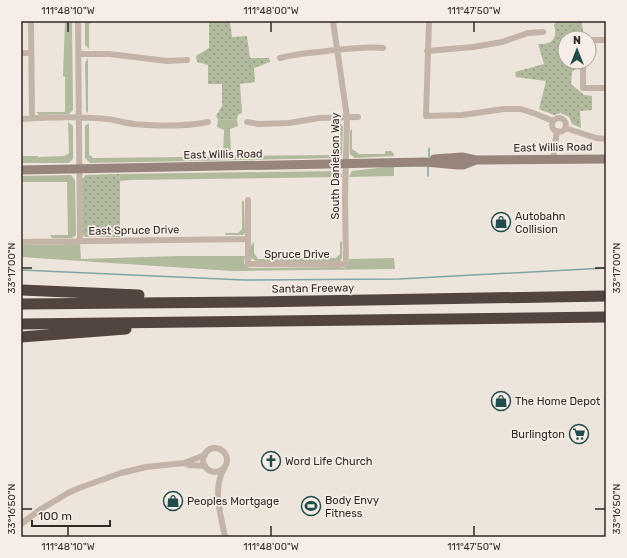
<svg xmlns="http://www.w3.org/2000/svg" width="627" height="558" font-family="Rubik,sans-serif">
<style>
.grass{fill:#b1ba9d}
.park{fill:url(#park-dots)}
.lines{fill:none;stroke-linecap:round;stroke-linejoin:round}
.stream{stroke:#7ea6a6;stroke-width:1.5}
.street{stroke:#c4b4a8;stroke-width:6}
.secondary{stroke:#97847a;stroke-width:9}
.highway{stroke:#524540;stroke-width:11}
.ticks{fill:none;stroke:#322a27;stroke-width:1.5}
.labels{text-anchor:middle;stroke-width:3.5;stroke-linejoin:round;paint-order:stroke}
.street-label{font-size:11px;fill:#322a27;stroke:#f6eee6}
.poi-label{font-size:11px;fill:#322a27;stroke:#f6eee6;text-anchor:start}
.neatline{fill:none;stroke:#322a27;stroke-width:1.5}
.ticks-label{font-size:10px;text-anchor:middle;fill:#322a27}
</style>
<defs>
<pattern id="park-dots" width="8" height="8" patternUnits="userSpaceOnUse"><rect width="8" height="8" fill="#b1ba9d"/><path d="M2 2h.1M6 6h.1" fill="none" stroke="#919780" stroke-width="1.8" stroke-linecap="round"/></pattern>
</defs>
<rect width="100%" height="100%" fill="#ede4db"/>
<!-- grass -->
<path class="grass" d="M65,21H72L73,110L69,114L39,115L36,112H65V77L63,76Z
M85,21H91V23L89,24V49L85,45Z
M88,58V113L86,111L85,63Z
M237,119L238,126L230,129L231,156L335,155L340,150V123L343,126L342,154L338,158L90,163L85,158V126L89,123V154L93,158L189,157V155H192L193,157L223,156L224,130L217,127L218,120Z
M68,122L73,126V159L69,163H21V156H38V157L65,156L69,153Z
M352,129V149L359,154H385V151H391L394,154V156L355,158L350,154V131Z
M394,166V176L349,177L352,171Z
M337,171L341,173L343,177L130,180L120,181L119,174Z
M71,175L75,180L76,235L72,238H52L50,235H68L67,182H21V176Z
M242,200L244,202L245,233L243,235H226L225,233H238L242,229Z
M340,241L342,242V258L340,261H256L251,258V245L254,242V253L258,259L336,258L340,254Z
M80,244L81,259L179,256H245L244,263L249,268L339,267C346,269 350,266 349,259L394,258L395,269L232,271L21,257V245Z"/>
<!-- park -->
<path class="park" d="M209,21H230L232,37L247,36L250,58H269L270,62L254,68L255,82L240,84L242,113L238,115L237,119L218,120L216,116L222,106V84H208V65L197,62L196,56L209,48Z
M557,21H582L583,33L580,38H565V62H577V67L572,72L571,84L584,95L592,96V110L580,111L581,128L572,124L569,117L561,113L554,115L539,109L546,81L516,77L515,72L544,64L538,44C552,45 558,39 554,25Z
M119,174L120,181V237H85L82,234V179L86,175Z"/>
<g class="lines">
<!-- stream -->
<path class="stream" d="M429,148V157
M227,152V158
M428,167V176
M21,270L244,280L399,279L606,268"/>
<!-- street -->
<path class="street" d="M31,21L32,118
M78,21L80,241
M429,21L426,116L462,115L504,109H521L536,114L553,121
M589,40H606
M427,51L473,47L502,42L528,33L543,32
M21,53H31
M78,54H109L167,61L187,60
M280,58C295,54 311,53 327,51C345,49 364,46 383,48
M583,62V88H606
M552 125a7 7 0 1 1 14 0a7 7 0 1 1-14 0Z
M21,119C49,117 79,116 107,119C116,120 125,123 134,124C158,126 185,127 208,122
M247,122L259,124L289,123L319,118L358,117
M565,128L596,138L606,139
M553,159L557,131
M248,200V264H346L345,197L347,117L333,21
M21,242L248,239
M203 460a12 12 0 1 1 24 0a12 12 0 1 1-24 0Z
M184,463L189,465L205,466
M224,469C212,488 221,516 225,537
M21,524L41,509L68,493L79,488L121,473L146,467L184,463L205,455"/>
<!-- secondary -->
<path class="secondary" d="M434,159L462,157L476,160L606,159
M21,170L425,162L458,165H463L476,160"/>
<!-- highway -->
<path class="highway" d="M21,290L139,295
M21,304L251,302L606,296
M21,324L606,317
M21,337L126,329"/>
</g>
<!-- ticks -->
<path class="ticks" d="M68,22V32M271,22V32M474,22V32M22,268H32M595,268H605M22,509H32M595,509H605M68,526V536M271,526V536M474,526V536"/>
<!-- icons -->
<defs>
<symbol id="shop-ring" viewBox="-11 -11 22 22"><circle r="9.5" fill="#f6eee6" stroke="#234c4d" stroke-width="1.5"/><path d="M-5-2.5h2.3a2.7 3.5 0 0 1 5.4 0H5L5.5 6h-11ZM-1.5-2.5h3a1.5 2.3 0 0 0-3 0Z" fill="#234c4d"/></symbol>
<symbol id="supermarket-ring" viewBox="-11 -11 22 22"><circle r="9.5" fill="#f6eee6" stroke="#234c4d" stroke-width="1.5"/><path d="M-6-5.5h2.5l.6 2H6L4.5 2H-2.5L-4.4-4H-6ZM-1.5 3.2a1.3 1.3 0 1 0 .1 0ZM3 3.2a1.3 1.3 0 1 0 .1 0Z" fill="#234c4d"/></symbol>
<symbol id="church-ring" viewBox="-11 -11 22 22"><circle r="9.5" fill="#f6eee6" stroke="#234c4d" stroke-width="1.5"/><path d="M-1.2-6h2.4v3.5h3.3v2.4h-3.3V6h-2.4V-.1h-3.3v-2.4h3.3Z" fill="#234c4d"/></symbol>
<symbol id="stadium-ring" viewBox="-11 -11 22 22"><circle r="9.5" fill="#f6eee6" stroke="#234c4d" stroke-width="1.5"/><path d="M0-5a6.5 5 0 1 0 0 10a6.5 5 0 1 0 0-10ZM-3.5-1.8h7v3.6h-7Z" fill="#234c4d"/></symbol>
</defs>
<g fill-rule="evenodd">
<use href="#shop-ring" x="490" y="211" width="22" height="22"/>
<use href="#shop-ring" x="490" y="390" width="22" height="22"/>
<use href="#supermarket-ring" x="568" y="423" width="22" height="22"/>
<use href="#church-ring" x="260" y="450" width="22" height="22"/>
<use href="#shop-ring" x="162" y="490" width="22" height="22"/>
<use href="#stadium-ring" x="300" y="495" width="22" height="22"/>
</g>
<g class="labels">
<!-- street labels -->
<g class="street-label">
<text transform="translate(553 147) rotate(-1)" y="4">East Willis Road</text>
<text transform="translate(223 154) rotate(-1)" y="4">East Willis Road</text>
<text transform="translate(335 166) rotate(-90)" y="4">South Danielson Way</text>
<text transform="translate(134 230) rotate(-1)" y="4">East Spruce Drive</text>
<text x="297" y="258">Spruce Drive</text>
<text transform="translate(313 288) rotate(-1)" y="4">Santan Freeway</text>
</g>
<!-- poi labels -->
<g class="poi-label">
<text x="515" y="220">Autobahn<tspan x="515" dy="13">Collision</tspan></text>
<text x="515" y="405">The Home Depot</text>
<text x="565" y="438" text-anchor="end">Burlington</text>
<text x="285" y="465">Word Life Church</text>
<text x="325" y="504">Body Envy<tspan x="325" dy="13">Fitness</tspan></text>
<text x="187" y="505">Peoples Mortgage</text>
</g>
</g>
<!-- border -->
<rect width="627" height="558" fill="none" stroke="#f6eee6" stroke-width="44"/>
<!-- north arrow -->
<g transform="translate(577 50)"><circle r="19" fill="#f6eee6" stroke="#a8a09a"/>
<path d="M0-3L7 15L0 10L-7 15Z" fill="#234c4d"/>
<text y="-6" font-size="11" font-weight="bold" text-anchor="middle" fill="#322a27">N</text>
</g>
<!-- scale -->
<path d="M32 520v6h78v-6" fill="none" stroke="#322a27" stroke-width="2"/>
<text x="38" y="520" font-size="12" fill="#322a27" stroke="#f6eee6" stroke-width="3" paint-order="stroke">100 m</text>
<rect x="22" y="22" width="583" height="514" class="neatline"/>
<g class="ticks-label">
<text x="68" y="14">111°48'10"W</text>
<text x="271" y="14">111°48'00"W</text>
<text x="474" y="14">111°47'50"W</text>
<text transform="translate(11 268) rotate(-90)" y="4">33°17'00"N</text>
<text transform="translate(616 268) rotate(-90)" y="4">33°17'00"N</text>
<text transform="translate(11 509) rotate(-90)" y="4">33°16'50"N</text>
<text transform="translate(616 509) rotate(-90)" y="4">33°16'50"N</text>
<text x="68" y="550">111°48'10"W</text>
<text x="271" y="550">111°48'00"W</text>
<text x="474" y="550">111°47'50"W</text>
</g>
</svg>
